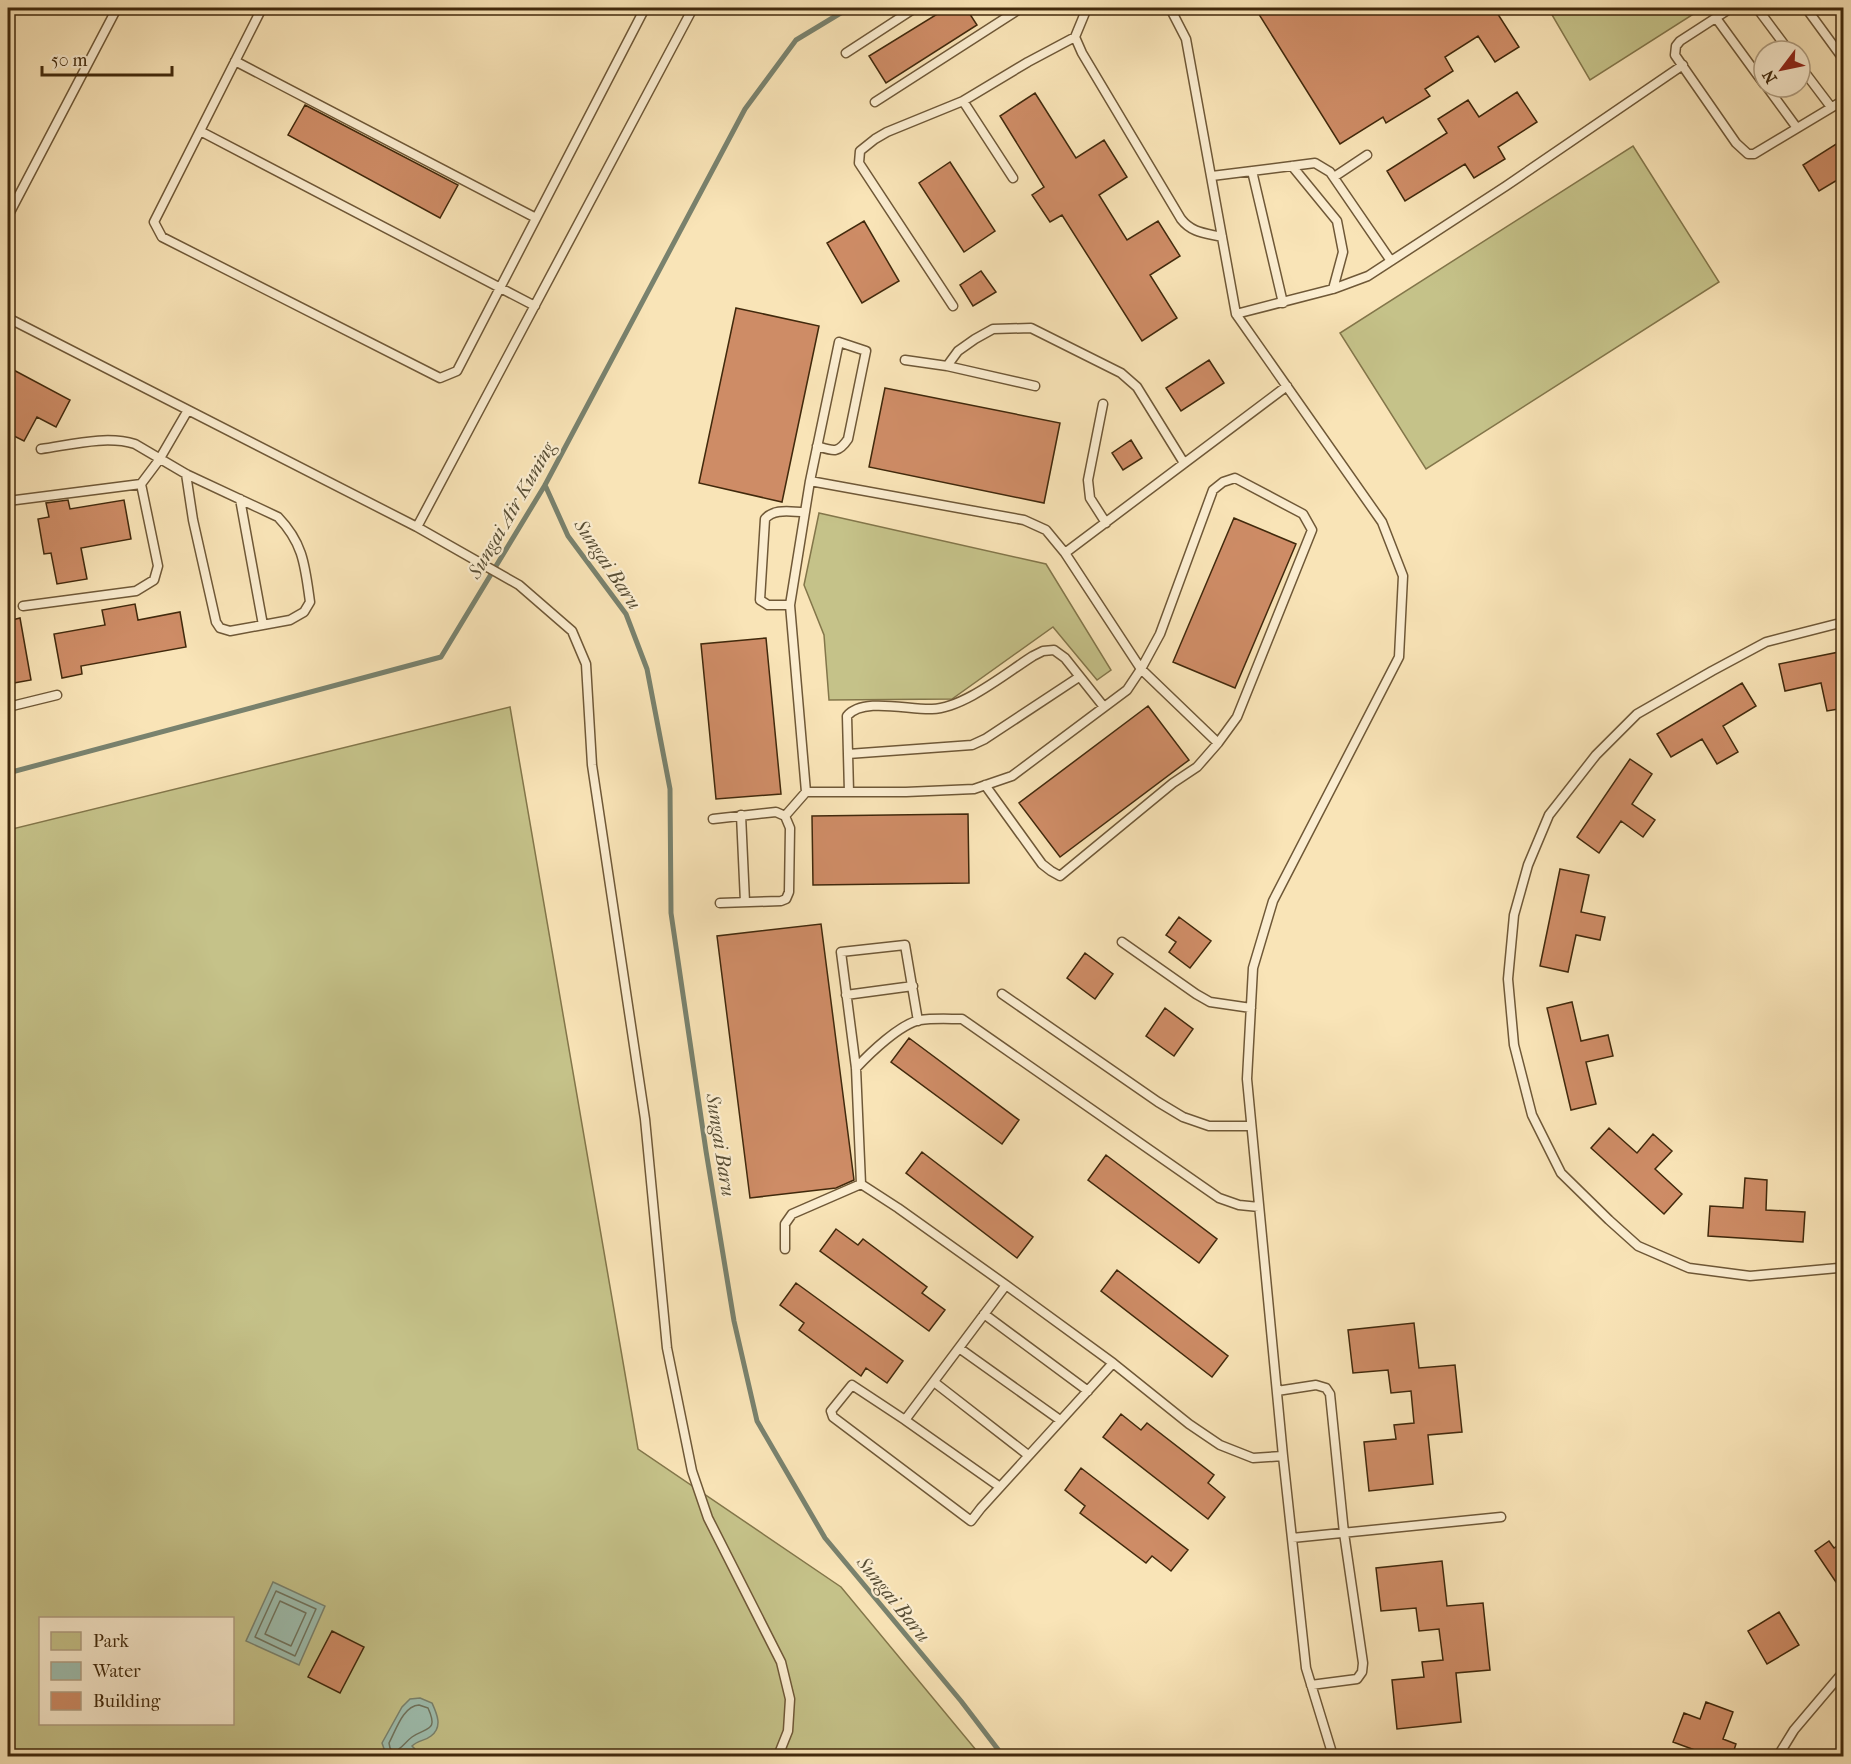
<svg xmlns="http://www.w3.org/2000/svg" width="1851" height="1764" font-family="'IM FELL French Canon',serif">
<style>
.green{fill:#c5c289;stroke:#83764a;stroke-width:1.5;fill-rule:evenodd}
.water{fill:#9ebeaf;stroke:#79826e;stroke-width:1.5}
.lines{fill:none;stroke-linecap:round;stroke-linejoin:round}
.shore{stroke:#70745e;stroke-width:1.5}
.stream{stroke:#79826e;stroke-width:5}
.building{fill:#ce8c66;stroke:#41290c;stroke-width:1.5}
.lane-casing{stroke:#6f5837;stroke-width:11}
.lane{stroke:#fbedd0;stroke-width:8}
.labels{text-anchor:middle;stroke-width:4.5;stroke-linejoin:round;paint-order:stroke}
.water-label{font-size:20px;font-style:italic;fill:#584e35;stroke:#fbedd0}
</style>
<rect width="100%" height="100%" fill="#f9e4b7"/>
<filter id="stains"><feTurbulence type="fractalNoise" baseFrequency=".00333" numOctaves="4"/><feColorMatrix values="0 0 0 0 .2 0 0 0 0 .09 0 0 0 0 .02 0 0 0 .5 -.17"/></filter>
<radialGradient id="worn" r=".72"><stop offset=".6" stop-color="#630" stop-opacity="0"/><stop offset="1" stop-color="#630" stop-opacity=".3"/></radialGradient>
<!-- green -->
<path class="green" d="M1548,8H1703L1590,80Z
M1633,146L1719,282L1426,469L1340,333Z
M819,513L1046,564L1111,670L1097,680L1053,627L952,699L829,700L824,635L804,585Z
M510,707L638,1449L841,1587L981,1756H8V830ZM40,1618H232V1724H40Z"/>
<!-- water -->
<path class="water" d="M273,1582L325,1606L299,1665L246,1641Z
M420,1698L432,1703C437,1714 443,1727 431,1736C425,1741 418,1740 412,1746L419,1753H425L427,1756H412L408,1750C395,1759 387,1761 382,1743L402,1707L410,1699Z"/>
<g class="lines">
<!-- shore -->
<path class="shore" d="M276,1591L316,1609L295,1656L255,1637Z
M280,1601L306,1613L291,1646L265,1634Z
M419,1705L428,1708C439,1732 426,1727 412,1737C405,1742 401,1750 393,1752L390,1748L389,1743C396,1730 403,1706 419,1705Z"/>
<!-- stream -->
<path class="stream" d="M545,485L568,536L626,614L647,669L670,789L671,913L706,1151L734,1321L757,1421L825,1538L961,1701L1003,1756
M8,773L441,657L545,485L745,109L796,40L849,8"/>
</g>
<!-- building -->
<path class="building" d="M947,8H966L977,25L886,83L869,56Z
M1255,8H1494L1519,47L1495,62L1478,36L1445,57L1453,71L1425,89L1430,96L1386,123L1383,117L1340,144Z
M1517,92L1537,122L1498,147L1505,159L1474,178L1465,164L1405,201L1387,171L1447,133L1438,119L1468,100L1479,117Z
M1035,93L1076,158L1104,140L1127,177L1099,195L1127,240L1158,221L1180,256L1150,275L1177,318L1142,341L1062,215L1050,222L1032,195L1044,187L1000,116Z
M305,105L458,185L440,218L288,135Z
M1844,139V176L1819,191L1803,165Z
M950,162L995,231L964,252L919,183Z
M864,221L899,281L862,303L827,243Z
M981,271L996,292L973,306L960,285Z
M736,308L819,326L782,502L699,483Z
M1209,360L1224,383L1181,411L1166,388Z
M8,367L70,400L56,427L37,417L24,441L8,433Z
M885,388L1060,423L1044,503L869,467Z
M1131,440L1142,458L1123,470L1112,453Z
M68,500L70,509L124,500L131,539L81,548L87,579L57,584L51,553L44,554L38,519L49,517L46,503Z
M1234,518L1296,544L1235,688L1173,662Z
M135,604L138,620L180,612L186,647L81,666L82,674L62,678L54,634L105,625L102,610Z
M20,618L31,680L8,684V621Z
M766,638L781,794L716,799L701,644Z
M1844,651V708L1827,711L1821,683L1785,691L1779,664Z
M1742,683L1756,706L1723,726L1738,752L1717,764L1702,739L1671,757L1657,734Z
M1148,706L1189,760L1060,857L1019,803Z
M1630,759L1652,774L1632,804L1655,820L1643,837L1621,821L1599,853L1577,837Z
M968,814L969,883L813,885L812,816Z
M1560,869L1589,875L1581,912L1605,917L1600,940L1576,935L1568,972L1540,966Z
M1179,917L1211,941L1190,968L1169,952L1176,942L1166,935Z
M821,924L854,1180L836,1188L750,1198L717,936Z
M1085,953L1113,974L1095,999L1067,978Z
M1572,1002L1581,1041L1608,1035L1613,1056L1586,1062L1596,1104L1571,1110L1547,1008Z
M1165,1008L1193,1029L1174,1056L1146,1036Z
M909,1038L1019,1120L1002,1144L891,1062Z
M1609,1128L1637,1153L1653,1134L1672,1151L1655,1169L1682,1194L1664,1214L1591,1148Z
M922,1152L1033,1237L1017,1258L906,1173Z
M1106,1155L1217,1239L1199,1263L1088,1180Z
M1745,1178L1767,1180L1766,1210L1805,1212L1803,1242L1708,1236L1710,1206L1743,1208Z
M836,1229L858,1245L863,1239L927,1287L922,1293L945,1310L929,1331L820,1251Z
M1117,1270L1228,1356L1212,1377L1101,1291Z
M796,1283L903,1361L887,1383L866,1368L861,1376L799,1330L804,1323L780,1305Z
M1414,1323L1419,1368L1455,1365L1462,1432L1428,1435L1433,1484L1369,1491L1364,1442L1396,1439L1394,1425L1414,1423L1411,1391L1391,1393L1388,1370L1353,1373L1348,1330Z
M1121,1414L1141,1430L1147,1423L1214,1475L1208,1483L1225,1497L1208,1519L1103,1437Z
M1081,1468L1188,1550L1171,1571L1152,1556L1146,1563L1080,1513L1085,1506L1065,1490Z
M1829,1541L1834,1548L1844,1541V1594L1815,1551Z
M1442,1561L1447,1606L1483,1603L1490,1670L1456,1673L1461,1722L1397,1729L1392,1680L1424,1677L1422,1662L1443,1660L1439,1629L1419,1631L1416,1608L1381,1611L1376,1568Z
M1779,1612L1799,1645L1767,1664L1748,1631Z
M332,1631L364,1647L340,1693L308,1677Z
M1706,1702L1733,1712L1723,1739L1736,1744L1732,1756H1711L1673,1742L1684,1713L1700,1719Z"/>
<g class="lines">
<defs>
<path id="lane" d="M262,8L154,222L162,237L440,378L457,371L645,8
M1087,8L1075,37L1082,53L1181,219C1192,233 1205,233 1222,237
M1170,8L1186,39L1236,314L1382,522L1403,576L1399,657L1273,901L1253,968L1247,1079L1283,1456L1306,1668L1333,1756
M1731,8L1680,41L1676,46L1675,55L1736,143L1748,154H1754L1844,100
M1757,8L1789,51
M1806,8L1844,60
M1716,18L1764,84
M846,53L915,8
M235,61L536,218
M1800,66L1831,107
M1767,87L1797,128
M963,101L1013,178
M875,102L1021,8
M200,131L535,306
M1292,166L1337,221L1343,252L1333,289
M1252,171L1283,303
M1212,176L1315,163L1330,172L1391,261
M1334,177L1367,155
M8,216L117,8
M953,306L859,163L860,151L875,139L887,132L963,101L1028,62L1075,37
M1236,314L1333,289L1368,276L1506,186L1683,65
M8,318L417,527L519,585L572,631L586,664L592,765L645,1119L667,1348L692,1471L708,1518L781,1662L790,1699L788,1731L778,1756
M905,360L947,366L1035,386
M947,366L958,351L975,339L993,329L1031,328L1121,373L1137,387L1184,463
M1103,404L1088,480L1090,498L1106,523
M41,449C70,445 106,435 135,444L186,474L278,517C304,544 305,567 310,602L304,612L290,620L230,631L220,628L216,622L193,520L186,474
M810,481L1024,520L1046,530L1065,553L1141,669L1218,743
M240,499L263,625
M8,501L141,484
M417,527L693,8
M1065,553L1287,386
M790,605H768L760,600L765,519C774,508 791,512 804,512
M23,606L136,591L154,580L158,566L141,484L159,460L188,410
M1844,622L1766,642L1712,671L1637,714L1596,755L1549,815L1528,865L1514,915L1508,979L1514,1045L1532,1115L1561,1173L1609,1220L1638,1246L1689,1268L1750,1276L1838,1268L1844,1266
M8,707L57,695
M848,754L972,745L985,739L1079,677
M806,792H906L974,789L1012,776L1127,690L1141,669L1160,634L1213,490L1223,482L1235,478L1303,514L1312,530L1237,717L1218,743L1197,767L1173,783L1060,876L1051,871L1042,864L985,785
M849,792L847,716C863,697 908,710 932,709C964,708 1006,673 1033,656L1043,651L1054,650L1065,658L1104,707
M741,815L745,902
M785,816L806,792L790,605L810,481L839,342L866,351L848,439C838,454 833,451 817,446
M713,819L776,812L785,816L790,828L789,892L786,899L781,901L720,903
M1122,942L1196,994L1210,1002L1251,1008
M1002,994L1158,1102L1183,1117L1209,1126H1251
M846,995L913,986
M856,1068C870,1053 900,1024 920,1020C933,1018 949,1019 962,1019L1219,1198L1239,1205L1259,1207
M861,1184L898,1208L1006,1285L1113,1363L1189,1424L1220,1445L1253,1458L1283,1456
M861,1184L856,1068L841,952L905,945L918,1021
M785,1249V1224L792,1214L861,1184
M1006,1285L905,1420L852,1385L831,1411L833,1417L971,1521L981,1508L1113,1363
M984,1314L1088,1391
M959,1348L1060,1420
M934,1382L1028,1455
M1277,1391L1316,1385L1326,1388L1330,1394L1344,1533L1363,1663L1362,1672L1357,1679L1311,1685
M905,1420L1000,1487
M1292,1538L1501,1517
M1778,1756L1794,1730L1844,1671"/>
</defs>
<!-- lane casing -->
<use href="#lane" class="lane-casing"/>
<!-- lane -->
<use href="#lane" class="lane"/>
</g>
<g class="labels">
<!-- water labels -->
<g class="water-label">
<text transform="translate(511 510) rotate(-60)" y="7">Sungai Air Kuning</text>
<text transform="translate(608 564) rotate(56)" y="7">Sungai Baru</text>
<text transform="translate(721 1145) rotate(81)" y="7">Sungai Baru</text>
<text transform="translate(894 1599) rotate(51)" y="7">Sungai Baru</text>
</g>
</g>
<!-- margin -->
<rect width="1851" height="1764" fill="none" stroke="#f9e4b7" stroke-width="30"/>
<rect x="9" y="9" width="1833" height="1746" fill="none" stroke="#41290c" stroke-width="3"/>
<rect x="15" y="15" width="1821" height="1734" fill="none" stroke="#41290c" stroke-width="1.5"/>
<!-- legend -->
<rect x="39" y="1617" width="195" height="108" fill="#fbedd0" stroke="#b19f82" stroke-width="1.5"/>
<rect x="51" y="1632" width="30" height="18" fill="#c5c289" stroke="#b19f82" stroke-width="1.5"/>
<text x="93" y="1647" font-size="18" fill="#41290c">Park</text>
<rect x="51" y="1662" width="30" height="18" fill="#9ebeaf" stroke="#b19f82" stroke-width="1.5"/>
<text x="93" y="1677" font-size="18" fill="#41290c">Water</text>
<rect x="51" y="1692" width="30" height="18" fill="#ce8c66" stroke="#b19f82" stroke-width="1.5"/>
<text x="93" y="1707" font-size="18" fill="#41290c">Building</text>
<!-- north arrow -->
<g transform="translate(1782 69) rotate(238)"><circle r="28" fill="#fbedd0" stroke="#b19f82" stroke-width="1.5"/>
<path d="M0-4.5L10 22L0 15L-10 22Z" fill="#8f2418"/>
<text y="-9" font-size="16" font-weight="bold" text-anchor="middle" fill="#41290c">N</text>
</g>
<!-- scale -->
<path d="M42 66v9h130v-9" fill="none" stroke="#41290c" stroke-width="3"/>
<text x="51" y="66" font-size="18" fill="#41290c" stroke="#fbedd0" stroke-width="4.5" paint-order="stroke">50 m</text>
<rect width="100%" height="100%" filter="url(#stains)"/>
<rect width="100%" height="100%" fill="url(#worn)"/>
</svg>
